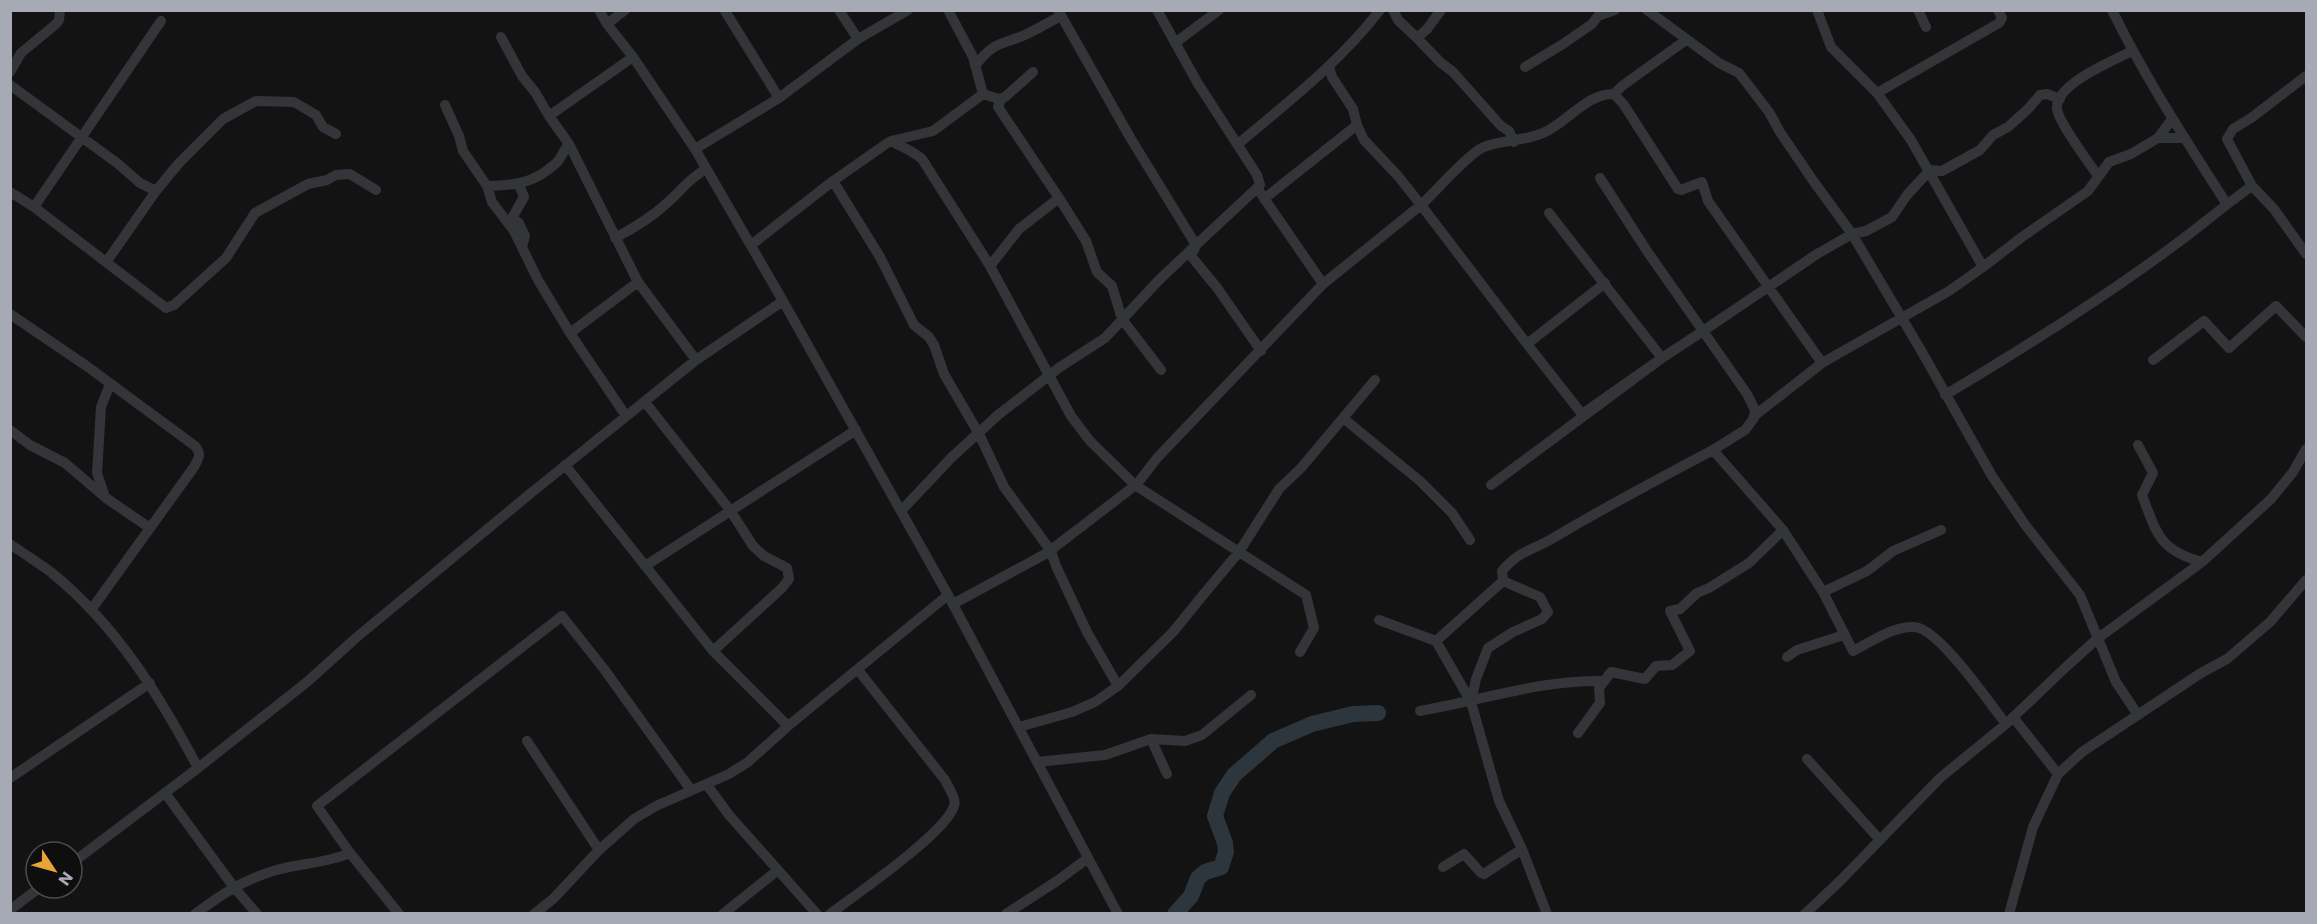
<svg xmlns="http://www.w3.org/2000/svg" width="2317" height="924" font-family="Poppins,sans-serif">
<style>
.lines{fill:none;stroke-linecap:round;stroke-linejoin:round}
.river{stroke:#2d363c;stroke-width:16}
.minor{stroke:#343539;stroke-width:10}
</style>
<rect width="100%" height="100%" fill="#131314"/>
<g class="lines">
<!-- river -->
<path class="river" d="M1175,914L1191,896L1198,878L1205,872L1221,867L1226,852L1225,843L1215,816L1222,793L1234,775L1273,741L1312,724L1353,714L1378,713"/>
<!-- minor -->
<path class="minor" d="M599,10L607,24
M625,10L607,24L633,57L695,149L783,301L948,595L1118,914
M839,10L858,39
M1058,10L1131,139L1196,245L1257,188
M1157,10L1197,82L1257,175L1260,185L1257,188L1323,284L1421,205L1527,344L1605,283
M1393,10L1398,20L1417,38
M1441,10L1427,29L1417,38L1440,62L1453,72L1501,126L1509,131L1514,142
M1647,10L1719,63L1739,73L1769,112L1780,132L1814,182L1852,234L1922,352L1992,476L2026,526L2080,595L2116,682L2138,715
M1817,10L1831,47L1877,93L1911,140L1983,267
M1918,10L1926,27
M2112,10C2145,78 2186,140 2226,203
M725,11L779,98
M501,37L522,76L535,92L549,116
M1175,43L1219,10
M633,57L549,116L569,144L638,282L696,360
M975,66C996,38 1004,46 1031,32C1041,27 1051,21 1061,16
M1329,66L1332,77L1353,109L1357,125L1364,140L1398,176L1421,205C1440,187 1457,166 1477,151C1490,140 1528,142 1547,131C1569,120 1588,93 1614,94L1624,105L1678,189L1681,190L1702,182L1708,201L1822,363
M1525,67L1563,44L1592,24L1598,16L1615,10
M10,72L21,53L56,24L59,20L60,10
M2306,76L2251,118L2233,129L2227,139L2252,186L2274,209L2306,254
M10,85L117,163L140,183L156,191L179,163L223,119L256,101L294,102L316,115L323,127L336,134
M1877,93L1999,23L2002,18L1998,10
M983,94L999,99L1005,97L1033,72
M1614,94L1622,86L1686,40
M445,105L459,136L463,151L487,186C515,185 533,184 555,164C561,160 563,150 569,144
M2158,138H2185
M891,141L933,131L983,94L973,57L948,10
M1238,144C1288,102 1340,62 1380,10
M695,149L779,98L858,39L908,10
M2098,176C2089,163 2057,120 2057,108C2056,84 2112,61 2132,51
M1600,178L1647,251L1703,331L1817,254L1852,234L1866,231L1892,217L1907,195L1930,170L1942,171L1980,150L1993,135L2008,127L2028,109L2040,95L2047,94L2060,99
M833,181L880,257L914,325L929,337L934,345L944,374L979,434L1004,487L1051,551L1056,566L1087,632L1118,686
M519,185L524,197L512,218L519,223L525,236L522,247
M487,186L492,202L514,231L538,280L570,333L626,416
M10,192L34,207L166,308L174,305L226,258L255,213L308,184L327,180L336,175L350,174L376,190
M1059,198L1086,241L1097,272L1112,286L1122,319L1161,370
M1264,199L1357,125
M34,207L161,21
M1549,213L1662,358L1703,331L1747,394L1755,410L1754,418L1745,430L1713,450L1783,530L1823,592L1853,651C1871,642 1893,626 1914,627C1938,627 1990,704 2006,724
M615,238C634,228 651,218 667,203C682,190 687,180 706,169
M751,245L833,181L886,144L891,141C902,147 913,151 922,159L990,266L1071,416L1090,441L1135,485L1306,595L1314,628L1300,652
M1195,248L1191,256L1218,289L1261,351
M107,261L156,191
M990,266L1019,229L1059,198L998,107L1001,99
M10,314L88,367L195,446C202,455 199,457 194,467L91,610
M570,333L638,282
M2153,360L2204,321L2229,348L2276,306L2306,337
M1945,395C2024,348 2102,299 2176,244C2202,225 2226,204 2252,186
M645,402L730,510L753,546L764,556L787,568L789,579L782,588L713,651
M1754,416L1822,363L1949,291L1983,267L2022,237L2088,191L2109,162L2131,154L2158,138L2172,119
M1343,418L1420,481L1452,513L1470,540
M10,430L30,445L65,463L106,498L150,528
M2138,445L2153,473L2142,495C2157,534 2159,550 2202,562
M565,465L713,651L788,726
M1491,485L1662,358L1582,414L1527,344
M104,494L97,473L98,457L101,407L110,384
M901,511L952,457L998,415L1060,367L1105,338L1159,280L1196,245
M10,544C24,554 39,563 52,573C116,625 160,696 198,768
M645,566L856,430
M1503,581L1540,597L1548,612L1542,619L1513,632L1488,648L1476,679L1471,702L1499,801L1522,849L1547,914
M1503,581L1502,571C1521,549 1532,551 1555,537C1607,506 1660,478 1713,450
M1823,592L1867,571L1893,551L1941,530
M953,604L1047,553L1137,484L1157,458L1323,284
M1379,620L1436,641
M1787,657L1797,650L1844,635
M1471,702L1436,641L1503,581
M1420,711C1484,700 1538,680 1603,681
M2013,717L2058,774
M1019,727L1072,712L1095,702L1118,686L1173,632L1203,595L1239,552L1279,489L1301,468L1375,380
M1578,733L1600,703L1599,688L1611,672L1645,679L1656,666L1672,665L1690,651L1670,611L1680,609L1697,593L1709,588L1749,563L1783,530
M1151,739L1185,741L1202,735L1251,695
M527,741L599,850
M1807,759L1880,840
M1037,762L1105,755L1151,739L1167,774
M10,778L150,683
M707,785L729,815L817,914
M165,793L233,886L257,914
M350,853L399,914
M72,863L198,768L307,682L357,637L531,493L696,360L783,301
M1443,867L1464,854L1481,873L1484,874L1522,849
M10,910L39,888
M195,914C221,895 241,881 273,871C298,863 325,864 350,853L317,806L562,616L604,669L691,790
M534,914L553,899L599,850L634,819L656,806L729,774L748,762L788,726L948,595
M723,914L778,870
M830,914C855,895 946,833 954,806C957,799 948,787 945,780L858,670
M1006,914L1057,881L1088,858
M1805,914L1841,880L1940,778L2006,724L2067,666L2097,639L2202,562L2271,499L2293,472L2306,449
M2009,914L2033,827L2058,774L2082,752L2201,673L2227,659L2270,622L2306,580"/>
</g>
<!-- border -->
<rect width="2317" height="924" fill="none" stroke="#a5aab4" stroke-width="24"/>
<!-- north arrow -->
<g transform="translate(54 870) rotate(126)"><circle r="28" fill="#0e0e0f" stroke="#4a4c51" stroke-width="1.5"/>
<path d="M0-4.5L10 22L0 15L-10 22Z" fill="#e7a538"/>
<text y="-9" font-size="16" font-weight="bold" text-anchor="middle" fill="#a5aab4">N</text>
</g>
</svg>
